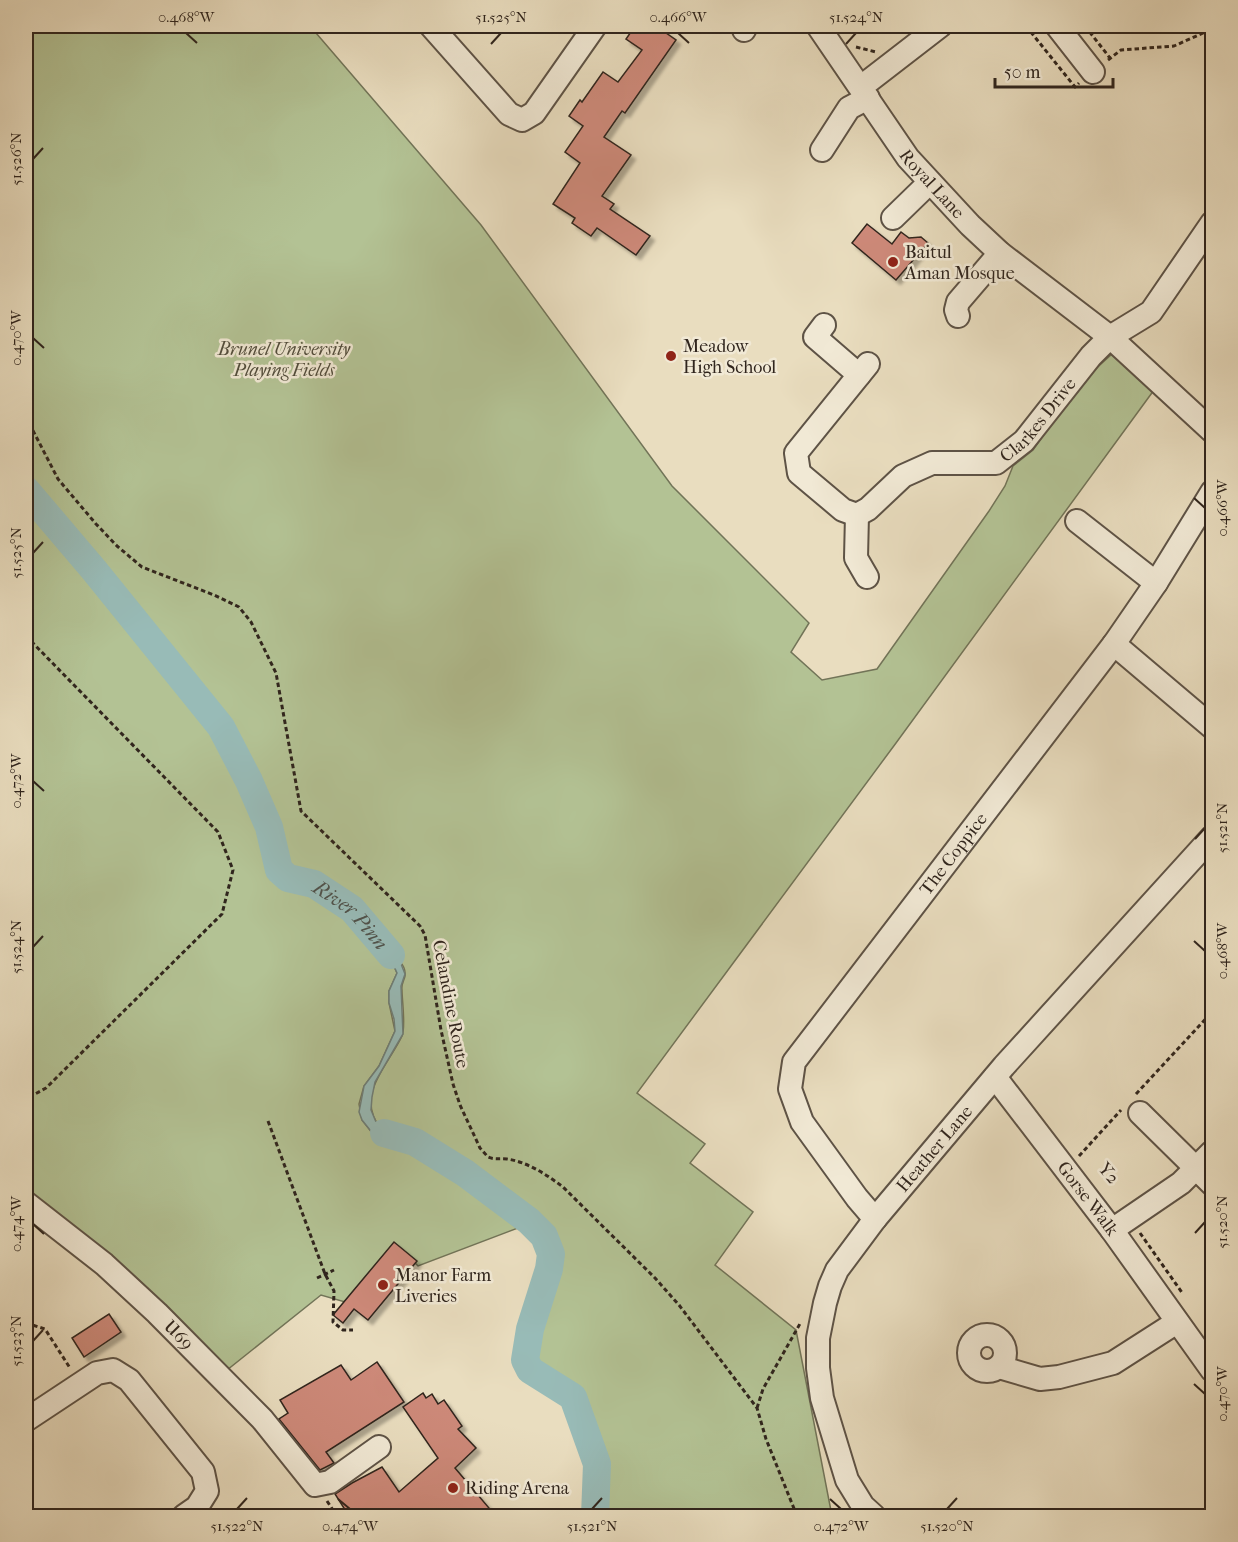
<svg xmlns="http://www.w3.org/2000/svg" width="1238" height="1542" font-family="'IM FELL French Canon',serif">
<style>
.green{fill:#b3c294;stroke:#727458;stroke-width:1.5;fill-rule:evenodd}
.water{fill:#98bbb7;stroke:#6e7f79;stroke-width:1.5}
.lines{fill:none;stroke-linecap:round;stroke-linejoin:round}
.river{stroke:#98bbb7;stroke-width:28}
.building{fill:#cd8979;stroke:#30251d;stroke-width:1.5;filter:url(#shadow)}
.minor-casing{stroke:#5e5346;stroke-width:26}
.path{stroke:#30251d;stroke-width:3;stroke-dasharray:4.5 3;stroke-linecap:butt}
.minor{stroke:#f1e9d5;stroke-width:22}
.ticks{fill:none;stroke:#30251d;stroke-width:2}
.poi-dot{fill:#8f2418;stroke:#f1e9d5;stroke-width:2}
.labels{text-anchor:middle;stroke-width:5;stroke-linejoin:round;paint-order:stroke}
.street-label{font-size:18px;fill:#30251d;stroke:#f1e9d5}
.poi-label{font-size:18px;fill:#30251d;stroke:#f1e9d5;text-anchor:start}
.park-label{font-size:18px;font-style:italic;fill:#514c3b;stroke:#f1e9d5}
.water-label{font-size:20px;font-style:italic;fill:#4f524b;stroke:#f1e9d5}
.neatline{fill:none;stroke:#30251d;stroke-width:2}
.ticks-label{font-size:15px;text-anchor:middle;fill:#30251d}
</style>
<defs>
<filter id="shadow"><feDropShadow dx="4.5" dy="4.5" stdDeviation="1.5" flood-color="#0004"/></filter>
</defs>
<rect width="100%" height="100%" fill="#e9ddbf"/>
<filter id="stains"><feTurbulence type="fractalNoise" baseFrequency=".00333" numOctaves="4"/><feColorMatrix values="0 0 0 0 .2 0 0 0 0 .09 0 0 0 0 .02 0 0 0 .5 -.17"/></filter>
<radialGradient id="worn" r=".72"><stop offset=".6" stop-color="#630" stop-opacity="0"/><stop offset="1" stop-color="#630" stop-opacity=".3"/></radialGradient>
<!-- green -->
<path class="green" d="M26,26H310L481,225L672,486L809,623L791,652L822,680L877,669L989,511L1005,486L1013,466L1033,450L1080,383L1112,354L1154,390L896,743L637,1093L705,1144L690,1163L753,1212L715,1265L796,1330L832,1516H594L591,1463L570,1400L529,1377L519,1360L546,1254L538,1237L523,1226L418,1266L415,1263L345,1302L321,1295L222,1374L26,1196ZM379,947C389,954 407,961 405,976C404,981 401,984 402,990C402,1001 406,1027 402,1036C388,1066 354,1095 381,1129L413,1134L422,1148L374,1135L362,1120L359,1104L364,1086L379,1066L395,1031L389,1003V991L397,973L389,955Z"/>
<!-- water -->
<path class="water" d="M367,927L394,946L405,974L401,986L403,1034L375,1082L372,1097L371,1110L376,1122L381,1129L413,1134L423,1148L374,1135L362,1120L359,1112L364,1086L379,1066L395,1031L394,1019L389,1003V991L397,973L389,955L379,947Z"/>
<g class="lines">
<!-- river -->
<g class="river">
<path id="s1" d="M26,490L94,570L221,727L249,781L269,827L279,870L288,878L314,884L352,909L391,955"/>
<path d="M384,1133L415,1142L465,1173L529,1221L544,1236L551,1254L549,1269L530,1329L525,1360L530,1370L573,1397L597,1464L595,1516"/>
</g>
</g>
<!-- building -->
<path class="building" d="M635,26H656L676,40L625,113L622,111L604,137L631,155L602,196L614,204L610,209L650,236L636,255L597,228L591,236L572,223L575,218L553,204L580,163L565,152L583,126L569,116L580,100L582,102L603,72L618,82L642,50L626,39Z
M867,224L892,244L901,232L909,238L921,237L928,243L896,280L852,243Z
M394,1242L417,1261L368,1320L354,1309L343,1323L333,1315Z
M109,1314L121,1332L84,1357L72,1338Z
M377,1362L404,1402L326,1452L334,1463L320,1470L279,1419L288,1413L280,1400L341,1365L351,1380Z
M423,1393L426,1398L432,1394L438,1404L444,1400L462,1426L458,1429L476,1448L455,1468L489,1508L478,1516H349L335,1494L352,1483L382,1467L399,1492L438,1458L403,1407Z"/>
<g class="lines">
<defs>
<g id="minor">
<path d="M431,26L509,114L522,120L534,113L595,26"/>
<path id="s2" d="M818,26L908,158L970,225L1000,253L1110,337L1212,431"/>
<path d="M1057,26L1093,72"/>
<path d="M744,30L746,26"/>
<path d="M861,87L940,26"/>
<path d="M822,150L849,108L868,98"/>
<path d="M893,218L929,183"/>
<path d="M958,316L956,310L958,302L1000,253"/>
<path d="M824,325L815,337L859,375"/>
<path id="s3" d="M868,364L796,453L799,473L843,510L857,515L868,509L903,476L932,463H996L1024,441L1091,356L1110,337L1151,312L1212,223"/>
<path d="M857,515L856,558L867,577"/>
<path d="M1077,521L1156,583"/>
<path d="M1114,644L1212,727"/>
<path id="s4" d="M995,1077L1112,1230L1212,1370"/>
<path d="M1140,1113L1212,1184"/>
<path id="s5" d="M26,1203L104,1264L157,1313L262,1419L315,1485L330,1482L379,1447"/>
<path id="s6" d="M875,1219L857,1198L802,1122L790,1089L794,1062L1114,644L1156,583L1212,492"/>
<path d="M1112,1230L1181,1183L1212,1152"/>
<circle cx="987" cy="1353" r="18"/>
<path d="M999,1367L1040,1379L1059,1377L1113,1363L1177,1322"/>
<path d="M26,1420L97,1373L113,1370L129,1380L203,1472L207,1491L197,1507L184,1516"/>
<path id="s7" d="M874,1516L863,1506L847,1480L822,1398L818,1368V1338L825,1303L830,1286L837,1270L875,1219L1004,1066L1212,837"/>
</g>
</defs>
<!-- minor casing -->
<use href="#minor" class="minor-casing"/>
<!-- path -->
<path class="path" d="M1026,26L1075,87L1079,83
M1085,26L1110,58
M856,47L876,52
M1108,60L1121,50L1174,46L1212,29
M26,417L58,479L96,524L117,546L142,567L214,595L239,607L251,622L276,673L301,811L420,926L425,935L441,1030L453,1084L460,1105L480,1148L488,1157C495,1160 500,1158 507,1159C528,1162 547,1175 563,1187L655,1278L679,1305L757,1408L766,1439L797,1516
M26,636L218,832L233,870L222,914L46,1088L26,1099
M26,642L28,654L26,657
M1136,1094L1212,1012
M268,1121L325,1274L334,1291L333,1322L343,1330H353
M1079,1156L1121,1110
M1140,1233L1183,1294
M317,1278L334,1270
M26,1323L45,1329L70,1368
M757,1408L763,1389L801,1322
M327,1501L337,1516"/>
<!-- minor -->
<use href="#minor" class="minor"/>
</g>
<!-- ticks -->
<path class="ticks" d="M186,33L197,43M678,33L689,43M491,44L501,33M846,44L856,33M33,159L43,148M33,338L44,348M1194,498L1205,508M33,553L43,542M33,781L44,791M1195,839L1205,828M1194,941L1205,951M33,947L43,936M33,1224L44,1234M1195,1233L1205,1222M33,1341L43,1330M1194,1384L1205,1394M338,1499L350,1509M830,1499L841,1509M237,1509L247,1498M592,1509L602,1498M947,1509L957,1498"/>
<!-- markers -->
<g class="poi-dot">
<circle cx="893" cy="262" r="6"/>
<circle cx="671" cy="356" r="6"/>
<circle cx="383" cy="1285" r="6"/>
<circle cx="453" cy="1488" r="6"/>
</g>
<g class="labels">
<!-- street labels -->
<g class="street-label">
<text dy="6" stroke="none"><textPath href="#s2" startOffset="195">Royal Lane</textPath></text>
<text dy="6" stroke="none"><textPath href="#s3" startOffset="424">Clarkes Drive</textPath></text>
<text dy="6" stroke="none"><textPath href="#s6" startOffset="446">The Coppice</textPath></text>
<text transform="translate(451 1004) rotate(79)" y="6">Celandine Route</text>
<text dy="6" stroke="none"><textPath href="#s7" startOffset="418">Heather Lane</textPath></text>
<text transform="translate(1109 1173) rotate(51)" y="6">Y2</text>
<text dy="6" stroke="none"><textPath href="#s4" startOffset="153">Gorse Walk</textPath></text>
<text dy="6" stroke="none"><textPath href="#s5" startOffset="202">U69</textPath></text>
</g>
<!-- poi labels -->
<g class="poi-label">
<text x="905" y="258">Baitul<tspan x="905" dy="21">Aman Mosque</tspan></text>
<text x="683" y="352">Meadow<tspan x="683" dy="21">High School</tspan></text>
<text x="395" y="1281">Manor Farm<tspan x="395" dy="21">Liveries</tspan></text>
<text x="465" y="1494">Riding Arena</text>
</g>
<!-- park labels -->
<g class="park-label">
<text x="284" y="355">Brunel University<tspan x="284" dy="21">Playing Fields</tspan></text>
</g>
<!-- water labels -->
<g class="water-label">
<text dy="7" stroke="none"><textPath href="#s1" startOffset="549">River Pinn</textPath></text>
</g>
</g>
<!-- margin -->
<rect width="1238" height="1542" fill="none" stroke="#e9ddbf" stroke-width="66"/>
<!-- scale -->
<path d="M995 78v9h118v-9" fill="none" stroke="#30251d" stroke-width="3"/>
<text x="1004" y="78" font-size="18" fill="#30251d" stroke="#f1e9d5" stroke-width="4.5" paint-order="stroke">50 m</text>
<rect x="33" y="33" width="1172" height="1476" class="neatline"/>
<g class="ticks-label">
<text x="186" y="22">0.468°W</text>
<text x="501" y="22">51.525°N</text>
<text x="678" y="22">0.466°W</text>
<text x="856" y="22">51.524°N</text>
<text transform="translate(16 159) rotate(-90)" y="5">51.526°N</text>
<text transform="translate(16 338) rotate(-90)" y="5">0.470°W</text>
<text transform="translate(1222 508) rotate(-90)" y="5">0.466°W</text>
<text transform="translate(16 553) rotate(-90)" y="5">51.525°N</text>
<text transform="translate(16 781) rotate(-90)" y="5">0.472°W</text>
<text transform="translate(1222 828) rotate(-90)" y="5">51.521°N</text>
<text transform="translate(16 947) rotate(-90)" y="5">51.524°N</text>
<text transform="translate(1222 951) rotate(-90)" y="5">0.468°W</text>
<text transform="translate(1222 1222) rotate(-90)" y="5">51.520°N</text>
<text transform="translate(16 1224) rotate(-90)" y="5">0.474°W</text>
<text transform="translate(16 1341) rotate(-90)" y="5">51.523°N</text>
<text transform="translate(1222 1394) rotate(-90)" y="5">0.470°W</text>
<text x="237" y="1531">51.522°N</text>
<text x="350" y="1531">0.474°W</text>
<text x="592" y="1531">51.521°N</text>
<text x="841" y="1531">0.472°W</text>
<text x="947" y="1531">51.520°N</text>
</g>
<rect width="100%" height="100%" filter="url(#stains)"/>
<rect width="100%" height="100%" fill="url(#worn)"/>
</svg>
